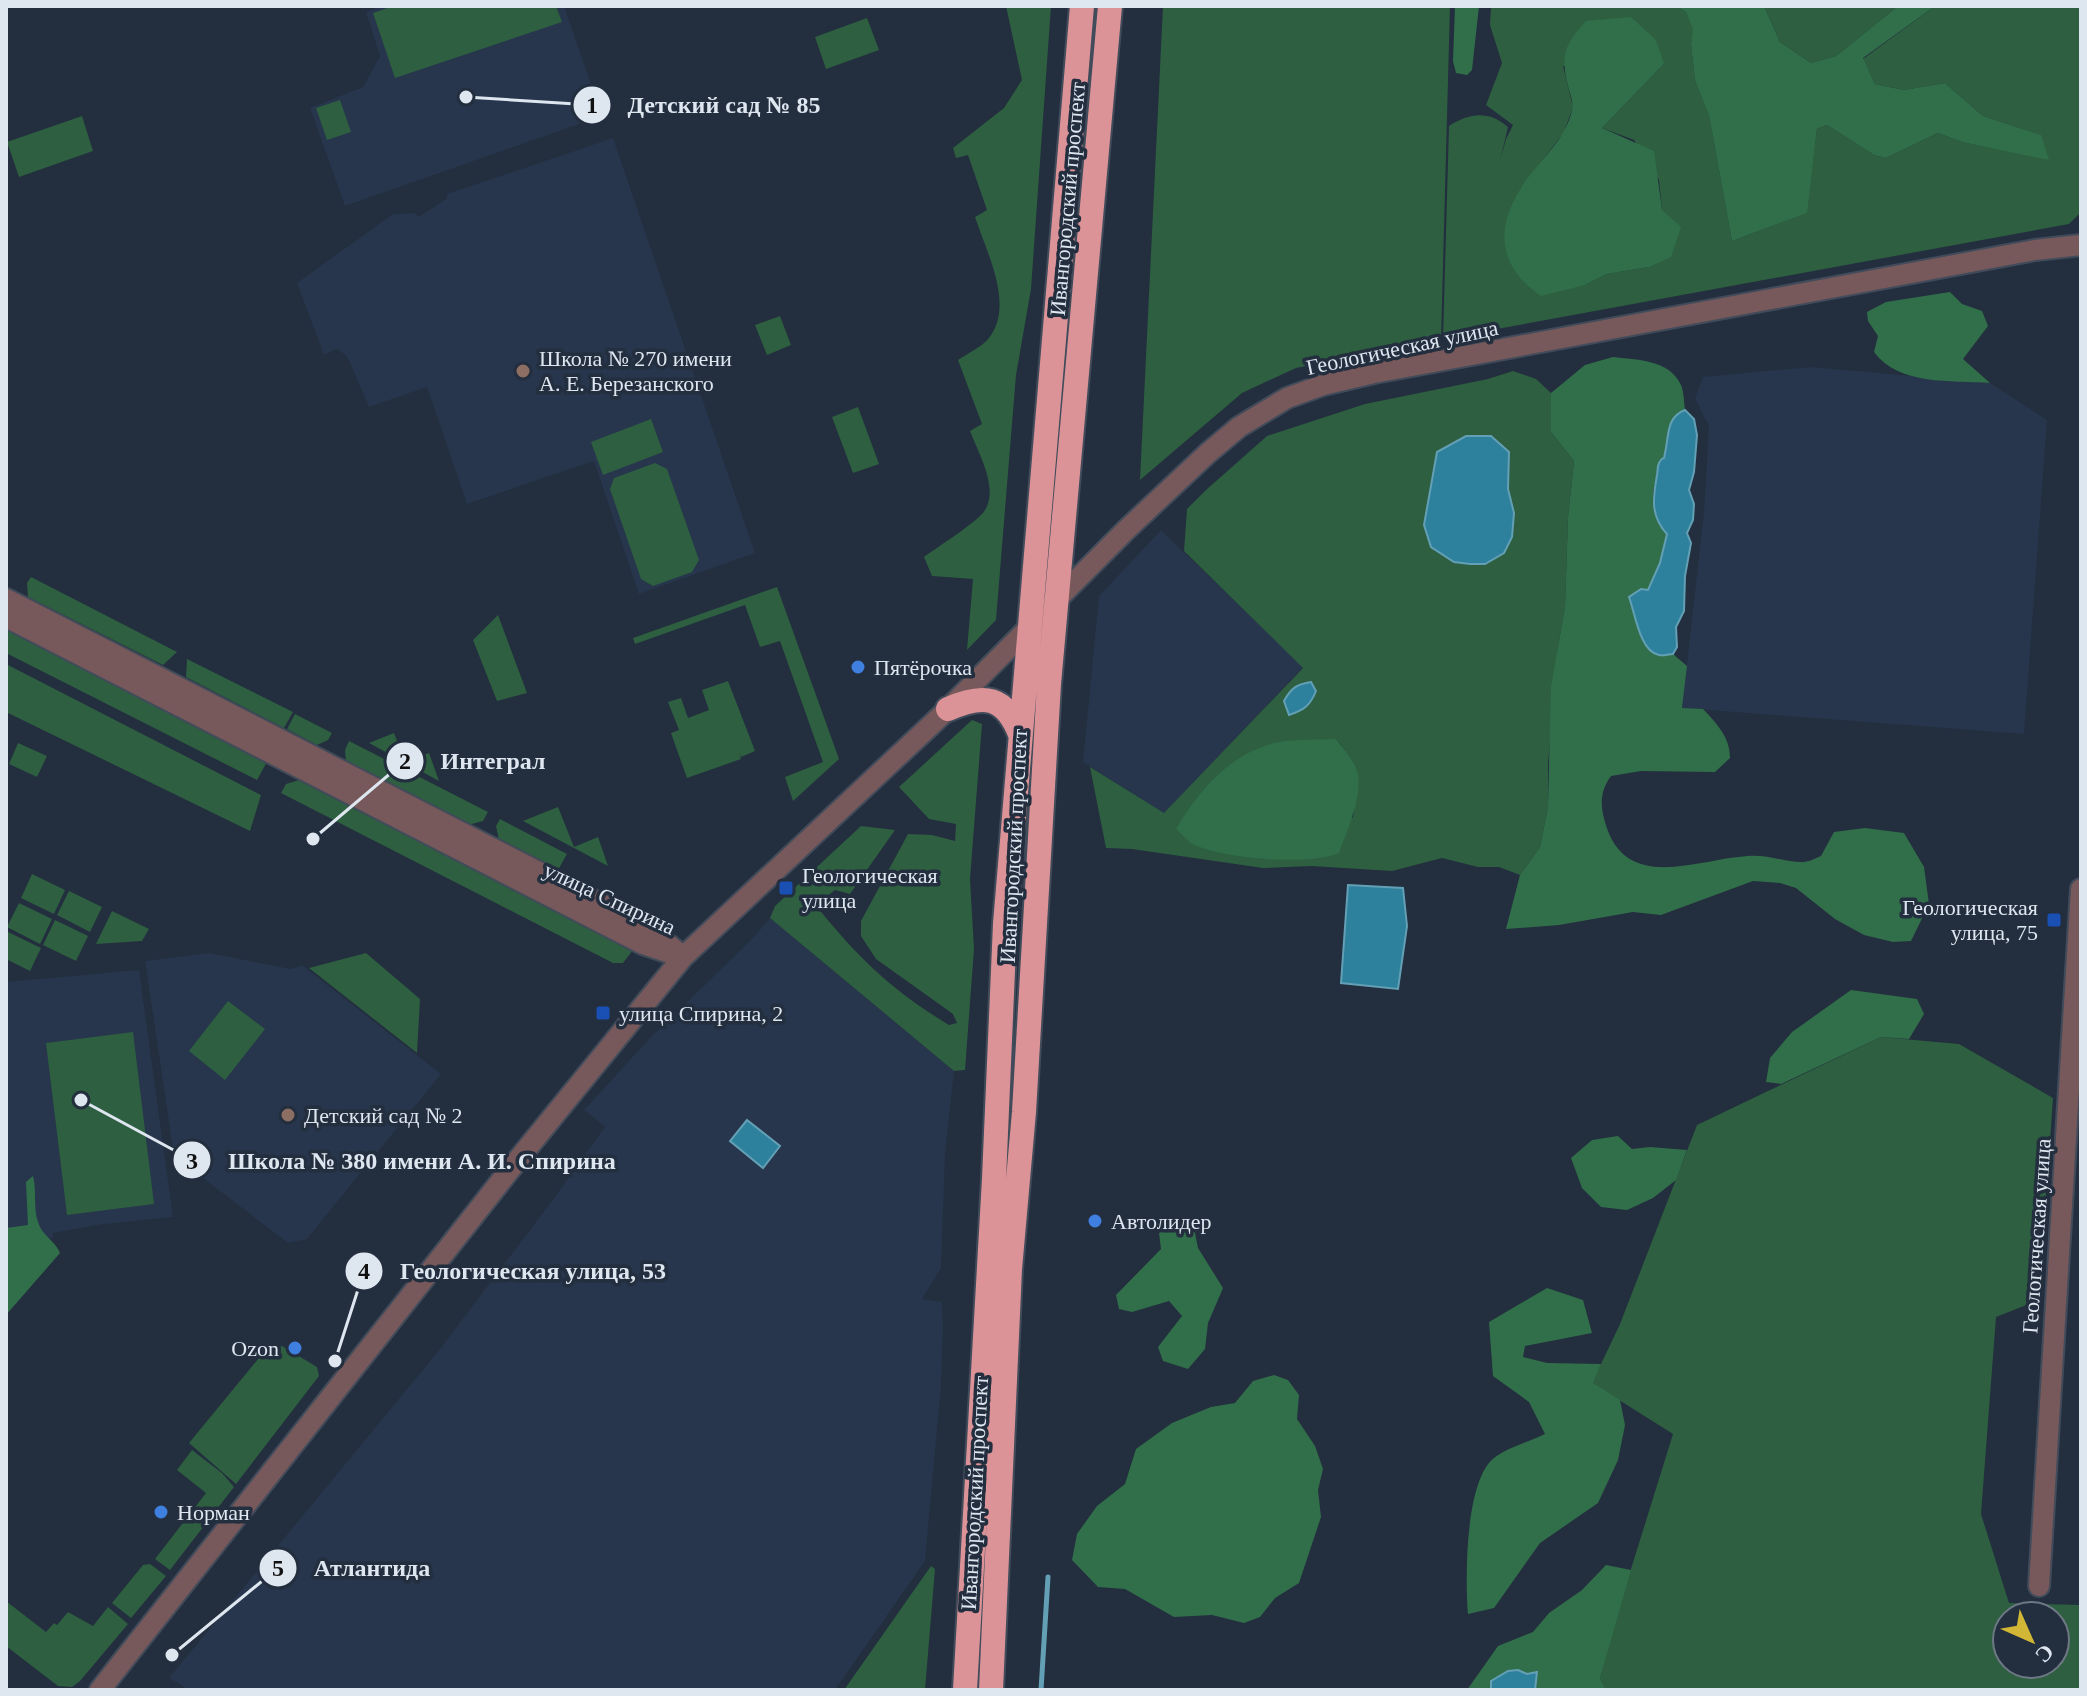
<svg xmlns="http://www.w3.org/2000/svg" width="2087" height="1696" font-family="'Times New Roman',serif">
<style>
.built{fill:#27364c}
.green{fill:#2d5f40;fill-rule:evenodd}
.forest{fill:#316f4a}
.water{fill:#2e819c;stroke:#639fb5;stroke-width:2}
.lines{fill:none;stroke-linecap:round;stroke-linejoin:round}
.stream{stroke:#639fb5;stroke-width:5}
.minor-casing{stroke:#414b5a;stroke-width:24}
.highway-casing{stroke:#414b5a;stroke-width:28}
.minor{stroke:#77595b;stroke-width:20}
.highway{stroke:#dc9398;stroke-width:24}
.education-dot{fill:#8d6e63;stroke:#232e3e;stroke-width:3}
.shop-dot{fill:#3f7fe0;stroke:#232e3e;stroke-width:3}
.transit-dot{fill:#1a4fb4;stroke:#232e3e;stroke-width:3}
.labels{text-anchor:middle;stroke-width:7;stroke-linejoin:round;paint-order:stroke}
.street-label{font-size:22px;fill:#dee6f0;stroke:#232e3e}
.poi-label{font-size:22px;fill:#dee6f0;stroke:#232e3e;text-anchor:start}
.leader{fill:none;stroke:#dee6f0;stroke-width:3}
.callout-dot{fill:#dee6f0;stroke:#232e3e;stroke-width:3}
.mark-label{font-size:24px;text-anchor:middle;font-weight:bold;fill:#111}
.callout-label{font-size:24px;text-anchor:middle;font-weight:bold;fill:#dee6f0;stroke:#232e3e;stroke-width:7;stroke-linejoin:round;paint-order:stroke}
</style>
<rect width="100%" height="100%" fill="#232e3e"/>
<!-- built -->
<path class="built" d="M382,6H564L602,116L345,206L310,108L363,87L380,56L366,12Z
M613,138L755,553L639,594L594,461L467,504L427,387L369,407L347,356L337,349L324,355L297,283L393,214L414,213L419,217L447,198V194Z
M1811,367L1990,383L2047,420L2024,734L1682,708L1704,512L1709,427L1695,398L1703,377Z
M1161,530L1303,667L1164,814L1083,762L1099,596Z
M770,918L954,1071L945,1154L941,1268L922,1299L942,1302L943,1329L941,1386L925,1561L835,1690H189L169,1678L440,1349L554,1198L605,1127L584,1110L649,1039L751,940Z
M209,953L291,969L302,965L441,1074L307,1239L288,1243L174,1156L145,961Z
M139,970L173,1217L96,1225L53,1233V1238L6,1245V982Z"/>
<!-- green -->
<path class="green" d="M393,6H556L562,22L395,78L373,13Z
M1006,6H1051L1031,289L1016,375L996,620L967,650L973,579L932,576L924,557C936,548 979,521 985,510C999,488 978,452 970,431L982,424L958,360C968,353 982,347 989,338C1015,305 986,251 975,217L987,210L968,155L956,158L953,148L1004,108L1022,80Z
M1163,6H1450L1441,340L1296,368L1242,393L1140,480Z
M1491,6H1676L1686,12L1694,29L1691,44L1695,81L1709,114L1732,241L1806,213L1817,129L1827,125L1874,155L1886,158L1938,133L1962,142L1989,147L2040,135L1983,116L1945,83L1904,90L1875,84L1863,59L1935,6H2081V212L2069,224L1486,331L1478,324L1480,331L1470,336L1443,339L1449,126C1469,113 1489,110 1508,127L1500,161L1506,139L1513,125L1486,105L1502,63L1490,25ZM1664,64L1602,128L1634,140L1659,180L1662,210L1649,267L1607,274L1585,285L1519,191L1564,132L1573,107L1563,66Z
M1764,6H1898L1836,56L1811,63L1780,42Z
M867,18L879,50L826,69L815,37Z
M340,100L351,132L327,140L316,108Z
M82,116L93,151L19,177L7,142Z
M780,316L791,345L767,355L755,325Z
M1513,371L1536,379L1551,393V432L1574,461L1568,517L1565,608L1558,647L1548,764V807L1540,847L1520,875L1499,867H1478L1442,858L1392,871L1312,866L1263,868L1132,849L1106,848L1090,767L1164,813L1303,668L1184,551L1187,509L1206,490L1267,436L1365,404L1488,379ZM1509,452L1508,489L1514,513L1512,537L1454,562ZM1336,739C1363,770 1358,778 1353,817L1294,858L1262,859Z
M858,407L879,464L853,473L832,417Z
M651,419L663,452L603,475L591,442Z
M655,463L667,469L699,560L692,572L653,586L641,579L610,489L614,478Z
M31,577L177,652L163,665L28,597L27,583Z
M777,587L839,759L793,801L785,777L823,762L780,641L760,647L745,605L635,644L633,638Z
M498,615L527,693L497,701L473,640Z
M6,624L268,760L257,780L6,653Z
M187,659L293,712L284,728L186,677Z
M6,664L261,795L250,831L6,712Z
M728,681L755,751L741,757L739,753L741,759L687,778L671,733L679,730L668,702L681,698L688,718L709,710L702,690Z
M295,714L332,733L328,740L317,745L287,729Z
M972,720L982,724L970,879L974,949L965,1070L954,1071L770,918L775,906L861,826L895,830L850,894L835,890L822,900L818,908C859,959 893,991 949,1025L957,1023L953,1014L876,959L861,936V921L908,834L932,835L955,841L956,824L929,819L899,787Z
M394,733L405,762L429,753L439,781L369,743Z
M349,741L488,812L483,821L468,825L346,763L345,750Z
M18,743L47,756L37,777L9,764Z
M299,780L633,950L623,963H613L281,793L286,784Z
M558,807L574,847L598,837L608,866L523,821Z
M500,819L567,854L558,870L499,840L496,826Z
M32,874L65,890L54,914L21,898Z
M69,891L102,907L90,932L57,915Z
M19,903L52,919L40,944L7,927Z
M112,911L149,929L142,941L96,944Z
M55,920L88,936L76,961L43,945Z
M6,931L41,948L30,971L6,959Z
M366,953L420,999L417,1053L309,968Z
M228,1001L265,1029L225,1080L189,1051Z
M133,1032L154,1204L67,1215L46,1043Z
M1881,1037L1959,1044L2053,1098L2039,1300L1996,1317L1981,1514L2009,1603L2081,1605V1690H1606L1600,1678L1617,1614L1673,1434L1592,1383L1620,1324L1697,1125ZM2007,1616H2055V1664H2007Z
M282,1346L317,1367L319,1376L236,1484L189,1443L268,1347Z
M192,1450L222,1473L234,1487L170,1570L155,1559L206,1493L177,1470Z
M150,1564L166,1576L131,1618L112,1603L143,1565Z
M931,1566L935,1569L925,1690H844Z
M6,1601L46,1632L54,1623L57,1625L68,1612L93,1626L108,1607L128,1624L80,1681L72,1687L58,1686L6,1646Z"/>
<!-- forest -->
<path class="forest" d="M1455,6H1479L1472,70L1467,75L1456,73L1453,61Z
M1676,6H1764L1780,42L1811,63L1836,56L1898,6H1935L1863,58L1875,84L1904,90L1945,83L1983,116L2041,135L2049,160L1962,142L1938,133L1886,158L1874,155L1827,125L1817,129L1807,213L1732,241L1709,115L1695,81L1691,44L1693,29L1686,12Z
M1631,17L1656,40L1664,64L1602,128L1654,151L1662,210L1681,227L1671,257L1649,267L1607,274L1585,285L1541,296C1501,268 1494,234 1519,191C1535,163 1565,143 1572,110C1574,103 1570,94 1568,86C1560,55 1565,44 1586,21Z
M1950,292L1962,304L1982,311L1988,326L1963,359L1990,383C1952,380 1899,386 1874,352L1878,336L1868,321L1867,312L1886,302Z
M1613,357C1636,360 1669,359 1681,385C1684,392 1684,403 1685,410C1662,419 1673,441 1664,458C1658,471 1652,487 1653,504C1655,520 1670,529 1667,544C1662,569 1648,590 1635,611L1641,638L1659,655L1673,654L1687,666L1682,708L1703,709C1717,724 1730,737 1730,758L1715,772L1641,771L1611,776C1600,791 1600,805 1605,822C1625,894 1696,859 1748,856C1767,854 1789,863 1803,862C1809,862 1816,858 1821,856L1834,832L1865,828L1904,833L1924,867L1929,904L1911,941L1893,942L1864,935L1835,919L1796,888L1780,883L1753,881L1661,915L1633,912L1559,925L1506,929L1520,875L1540,847L1548,807L1551,687L1565,607L1568,517L1574,461L1551,432V393L1585,365Z
M1336,739C1344,749 1353,759 1357,771C1364,792 1347,832 1339,853C1308,866 1227,859 1195,845C1188,842 1182,834 1176,829C1200,789 1231,752 1279,742C1297,739 1317,740 1336,739Z
M1851,990L1917,999L1924,1014L1909,1039L1881,1037L1781,1084L1766,1082L1770,1058L1792,1032Z
M1618,1136L1632,1149L1650,1147L1687,1150L1676,1180L1653,1198L1627,1210L1601,1207L1582,1188L1571,1158L1592,1140Z
M33,1176C37,1191 33,1208 38,1222C42,1236 55,1240 60,1253L6,1315V1228L28,1225L26,1182Z
M1173,1226L1194,1228L1198,1248L1223,1288L1208,1323L1205,1349L1188,1369L1163,1361L1158,1347L1182,1316L1169,1301L1132,1312L1119,1309L1116,1295L1161,1249L1159,1233Z
M1547,1288L1583,1300L1592,1333L1525,1346L1523,1357L1547,1363L1601,1364L1593,1383L1620,1400L1625,1425L1618,1460L1598,1503L1540,1543L1494,1608L1468,1614C1465,1578 1465,1481 1494,1458C1508,1447 1529,1442 1545,1434L1529,1402L1493,1376L1489,1322Z
M1274,1375L1288,1380L1299,1395L1297,1419L1315,1446L1323,1469L1318,1490L1321,1517L1299,1583L1275,1598L1260,1617L1244,1623L1212,1615L1174,1617L1125,1589L1098,1587L1072,1560L1077,1534L1097,1506L1125,1484L1136,1449L1172,1423L1211,1407L1235,1403L1253,1381Z
M1606,1565L1631,1570L1600,1678L1606,1690H1535L1537,1672L1492,1681L1491,1690H1467L1498,1646L1533,1632L1549,1613L1582,1590Z"/>
<!-- water -->
<path class="water" d="M1685,410L1694,419L1697,435L1694,472L1689,490L1694,504L1693,520L1687,533L1691,543L1685,576L1684,611L1676,627L1677,647L1673,654C1668,654 1664,656 1659,655C1640,652 1635,613 1629,597L1641,589L1648,590L1660,563L1667,534C1650,516 1653,497 1657,475C1658,471 1657,467 1659,463C1665,453 1663,464 1665,453C1669,436 1666,417 1685,410Z
M1466,436H1491L1509,452L1508,489L1514,513L1512,537L1504,553L1485,564H1470L1454,562L1431,547L1424,525L1437,452Z
M1311,682L1316,691C1310,706 1304,710 1289,715L1284,701C1291,688 1297,684 1311,682Z
M1348,885L1403,888L1407,926L1398,989L1341,983Z
M747,1120L780,1146L763,1168L730,1141Z
M1518,1670L1527,1674L1537,1672L1535,1690H1491V1681L1508,1671Z"/>
<g class="lines">
<!-- stream -->
<path class="stream" d="M1041,1690L1048,1577"/>
<defs>
<path id="minor" d="M6,599L650,929L683,957
M6,617L643,944L673,954
M2039,1586L2081,889
M100,1690L512,1167L683,957L946,711L1126,530L1208,453L1239,427L1287,398L1323,385L1374,373L2035,250L2081,245"/>
<path id="highway" d="M948,709C984,693 1005,696 1020,734
M965,1690L994,1179L1005,924L1082,6
M991,1690L1010,1269L1024,1112L1049,684L1110,6"/>
</defs>
<!-- minor casing -->
<use href="#minor" class="minor-casing"/>
<!-- highway casing -->
<use href="#highway" class="highway-casing"/>
<!-- minor -->
<use href="#minor" class="minor"/>
<!-- highway -->
<use href="#highway" class="highway"/>
</g>
<!-- markers -->
<g class="education-dot">
<circle cx="523" cy="371" r="8"/>
<circle cx="288" cy="1115" r="8"/>
</g>
<g class="shop-dot">
<circle cx="858" cy="667" r="8"/>
<circle cx="1095" cy="1221" r="8"/>
<circle cx="295" cy="1348" r="8"/>
<circle cx="161" cy="1512" r="8"/>
</g>
<g class="transit-dot">
<rect x="778" y="880" width="16" height="16" rx="4"/>
<rect x="2046" y="912" width="16" height="16" rx="4"/>
<rect x="595" y="1005" width="16" height="16" rx="4"/>
</g>
<g class="labels">
<!-- street labels -->
<g class="street-label">
<text transform="translate(1067 199) rotate(-85)" y="8">Ивангородский проспект</text>
<text transform="translate(1402 347) rotate(-12)" y="8">Геологическая улица</text>
<text transform="translate(1013 846) rotate(-87)" y="8">Ивангородский проспект</text>
<text transform="translate(610 898) rotate(25)" y="8">улица Спирина</text>
<text transform="translate(2036 1236) rotate(-86)" y="8">Геологическая улица</text>
<text transform="translate(974 1493) rotate(-87)" y="8">Ивангородский проспект</text>
</g>
<!-- poi labels -->
<g class="poi-label">
<text x="539" y="366">Школа № 270 имени<tspan x="539" dy="25">А. Е. Березанского</tspan></text>
<text x="874" y="675">Пятёрочка</text>
<text x="802" y="883">Геологическая<tspan x="802" dy="25">улица</tspan></text>
<text x="2038" y="915" text-anchor="end">Геологическая<tspan x="2038" dy="25">улица, 75</tspan></text>
<text x="619" y="1021">улица Спирина, 2</text>
<text x="304" y="1123">Детский сад № 2</text>
<text x="1111" y="1229">Автолидер</text>
<text x="279" y="1356" text-anchor="end">Ozon</text>
<text x="177" y="1520">Норман</text>
</g>
</g>
<!-- callouts -->
<path class="leader" d="M466 97L592 105M313 839L405 761M81 1100L192 1160M335 1361L364 1271M172 1655L278 1568"/>
<g class="callout-dot">
<circle cx="466" cy="97" r="8"/>
<circle cx="313" cy="839" r="8"/>
<circle cx="81" cy="1100" r="8"/>
<circle cx="335" cy="1361" r="8"/>
<circle cx="172" cy="1655" r="8"/>
<circle cx="592" cy="105" r="20"/>
<circle cx="405" cy="761" r="20"/>
<circle cx="192" cy="1160" r="20"/>
<circle cx="364" cy="1271" r="20"/>
<circle cx="278" cy="1568" r="20"/>
</g>
<g class="mark-label">
<text x="592" y="113">1</text>
<text x="405" y="769">2</text>
<text x="192" y="1169">3</text>
<text x="364" y="1279">4</text>
<text x="278" y="1576">5</text>
</g>
<g class="callout-label">
<text x="724" y="113">Детский сад № 85</text>
<text x="493" y="769">Интеграл</text>
<text x="422" y="1169">Школа № 380 имени А. И. Спирина</text>
<text x="533" y="1279">Геологическая улица, 53</text>
<text x="372" y="1576">Атлантида</text>
</g>
<!-- border -->
<rect width="2087" height="1696" fill="none" stroke="#dee6f0" stroke-width="16"/>
<!-- north arrow -->
<g transform="translate(2031 1640) rotate(135)"><circle r="38" fill="#232e3e" stroke="#6e7885" stroke-width="2"/>
<path d="M0-6L14 30L0 20L-14 30Z" fill="#d2b736"/>
<text y="-12" font-size="22" font-weight="bold" text-anchor="middle" fill="#dee6f0">С</text>
</g>
</svg>
